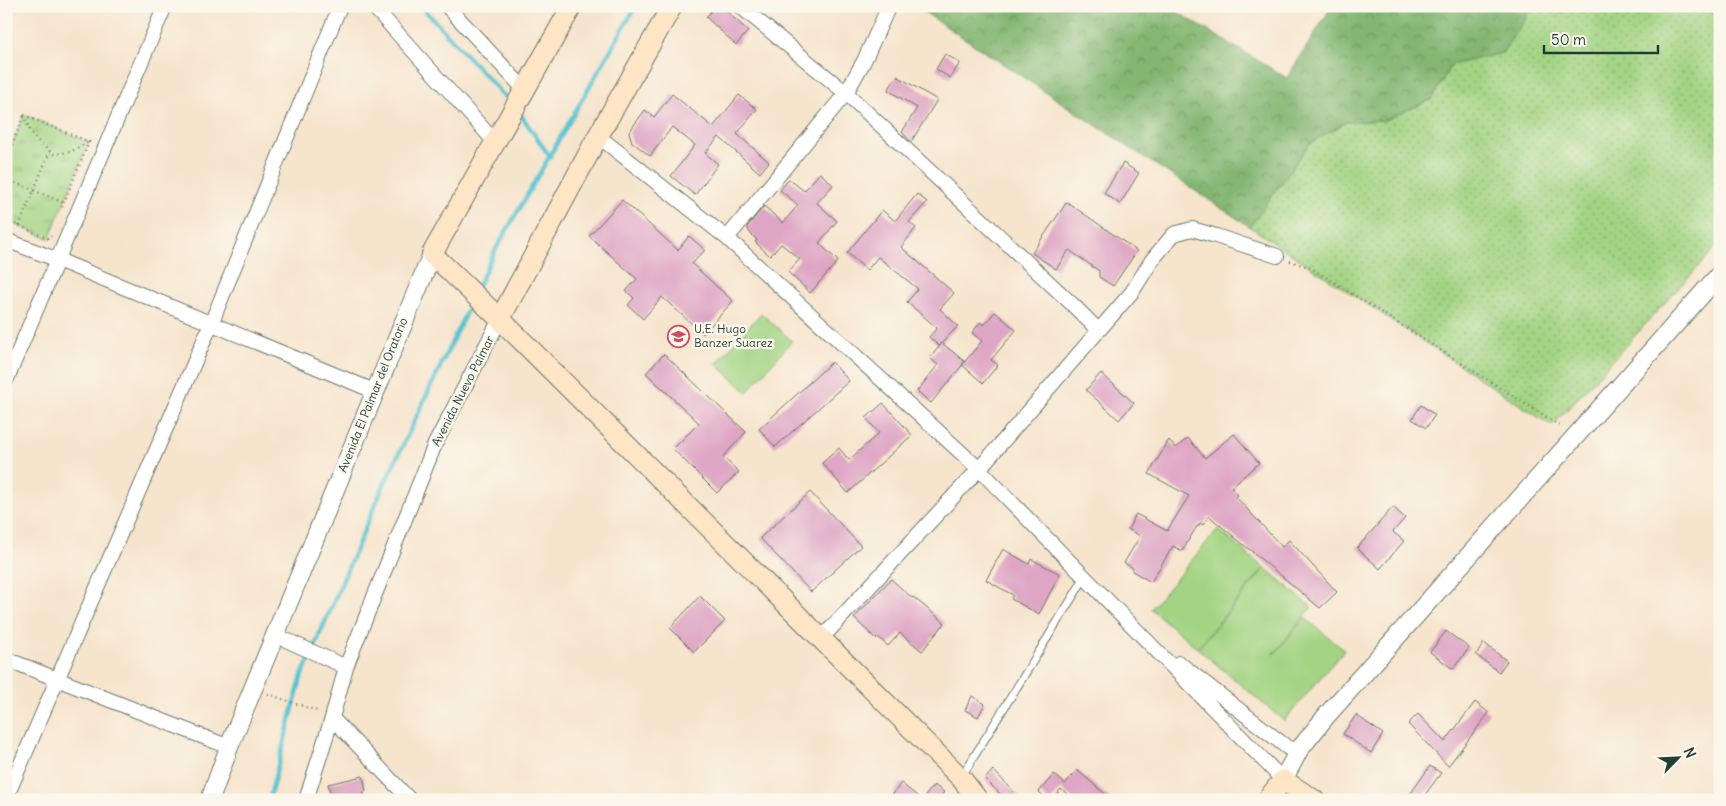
<svg xmlns="http://www.w3.org/2000/svg" width="1726" height="806" font-family="Delius,sans-serif">
<style>
.grass{fill:url(#grass-dots);stroke:#61885c}
.forest{fill:url(#forest-crowns);stroke:#507a52}
.park{fill:url(#park-tufts);stroke:#61885c}
.pitch{fill:#a3d483;stroke:#61885c}
.lines{fill:none;stroke-linecap:round;stroke-linejoin:round}
.stream{stroke:#56c2d0;stroke-width:4.5}
.building{fill:#dea6c4}
.service-casing{stroke:#6a7769;stroke-width:9}
.minor-casing{stroke:#6a7769;stroke-width:16}
.tertiary-casing{stroke:#6a7769;stroke-width:20}
.secondary-casing{stroke:#6a7769;stroke-width:22}
.path{stroke:#6a7769;stroke-width:2.5;stroke-dasharray:1 4;stroke-linecap:butt}
.service{stroke:#fff;stroke-width:7}
.minor{stroke:#fff;stroke-width:14}
.tertiary{stroke:#fff;stroke-width:18}
.secondary{stroke:#fde5c5;stroke-width:20}
.labels{text-anchor:middle;stroke-width:4.5;stroke-linejoin:round;paint-order:stroke}
.poi-label{font-size:12px;fill:#1f3d34;stroke:#fbf7ec;text-anchor:start}
.street-label{font-size:12px;fill:#1f3d34;stroke:#fbf7ec}
</style>
<defs>
<pattern id="grass-dots" width="8" height="8" patternUnits="userSpaceOnUse" patternTransform="scale(1.25)"><rect width="8" height="8" fill="#a3d483"/><path d="M2 2h.1M6 6h.1" fill="none" stroke="#84ad6c" stroke-width="1.8" stroke-linecap="round"/></pattern>
<pattern id="forest-crowns" width="20" height="18" patternUnits="userSpaceOnUse" patternTransform="scale(1.25)"><rect width="20" height="18" fill="#82b671"/><path d="M2 6a3 3 0 1 1 6 0M12 15a3 3 0 1 1 6 0" fill="none" stroke="#6a955e"/></pattern>
<pattern id="park-tufts" width="24" height="20" patternUnits="userSpaceOnUse" patternTransform="scale(1.25)"><rect width="24" height="20" fill="#a3d483"/><path d="M3 7l-1-3M5 7V3M7 7l1-3M15 17l-1-3M17 17v-4M19 17l1-3" fill="none" stroke="#84ad6c"/></pattern>
</defs>
<rect width="100%" height="100%" fill="#fbf7ec"/>
<filter id="ink" filterUnits="userSpaceOnUse"><feTurbulence type="fractalNoise" baseFrequency=".02" numOctaves="2"/><feDisplacementMap in="SourceGraphic" scale="10" xChannelSelector="R" yChannelSelector="G"/><feConvolveMatrix kernelMatrix="1 2 1 2 8 2 1 2 1" color-interpolation-filters="sRGB"/></filter>
<filter id="wash" filterUnits="userSpaceOnUse"><feTurbulence type="fractalNoise" baseFrequency=".0096" numOctaves="4" result="noise"/><feDisplacementMap in="SourceGraphic" scale="20" xChannelSelector="R" yChannelSelector="G"/><feGaussianBlur stdDeviation="1.12" result="paint"/><feColorMatrix in="noise" values="0 0 0 0 0 0 0 0 0 0 0 0 0 0 0 0 0 1.4 0 .05"/><feComposite in="paint" operator="in"/></filter>
<g filter="url(#wash)">
<rect width="100%" height="100%" fill="#f6e4cc"/>
<!-- grass -->
<path class="grass" d="M1530,6H1720V243L1552,426L1250,227L1309,144L1346,122L1385,120L1432,99L1451,65L1502,52L1526,18Z"/>
<!-- forest -->
<path class="forest" d="M915,6H1167L1287,78L1332,6H1530L1526,18L1502,53L1451,65L1432,99L1385,120L1346,122L1309,144L1250,227Z"/>
<!-- park -->
<path class="park" d="M24,115L89,142L49,239L6,220V159Z"/>
<!-- pitch -->
<path class="pitch" d="M761,313L792,341L747,392L716,364Z
M1218,529L1264,568L1197,648L1151,609Z
M1265,568L1312,607L1273,655L1305,618L1344,650L1284,721L1198,649Z"/>
<g class="lines">
<!-- stream -->
<path class="stream" d="M421,6L505,97
M521,115L550,157
M477,288L496,249L636,6
M269,800L301,678L381,491L472,300"/>
</g>
<g id="blocks">
<!-- building -->
<path class="building" d="M715,6H721L748,31L736,45L706,17Z
M945,54L960,63L950,78L936,69Z
M897,76L937,100L911,142L902,132L917,108L888,90Z
M672,94L713,127L739,95L757,109L737,134L769,162L760,173L719,137L705,153L718,164L695,195L671,176L695,145L672,127L650,156L632,142L629,132L645,110L654,117Z
M1123,163L1139,173L1120,204L1104,193Z
M820,173L833,185L817,203L837,221L819,243L838,261L810,293L788,272L800,259L781,244L770,256L755,242L757,240L750,233L747,227L764,206L783,223L798,205L780,190L789,179L804,191Z
M917,194L927,202L909,222L916,228L901,247L954,293L940,309L958,326L939,346L929,337L937,328L907,302L918,289L878,257L867,270L847,253L882,210L895,221Z
M622,200L678,250L689,236L705,250L692,264L733,301L703,334L662,297L643,319L628,305L634,298L626,291L637,279L589,236Z
M1067,202L1137,251L1113,286L1099,277V271L1069,250L1056,269L1032,253Z
M995,312L1016,330L991,360L998,365L983,383L962,365L982,341L972,333L980,322L984,325Z
M942,343L965,362L931,403L917,391L938,365L930,358Z
M664,354L746,432L723,457L739,472L717,493L673,449L699,423L646,373Z
M832,362L849,381L775,447L759,429Z
M1101,373L1134,403L1119,420L1086,390Z
M883,403L912,435L848,493L822,463L839,448L849,460L879,433L866,418Z
M1421,405L1435,415L1426,428L1412,419Z
M1234,434L1259,463L1231,487L1238,495L1236,497L1282,547L1289,540L1337,592L1320,608L1209,516L1203,525L1200,523L1198,527L1197,526L1182,551L1173,546L1151,582L1132,571L1133,568L1124,563L1140,536L1128,529L1136,514L1167,531L1189,496L1149,474L1169,440L1176,448L1188,438L1205,458Z
M810,492L861,546L811,592L760,538Z
M1393,507L1405,518L1393,532L1404,541L1380,569L1357,548Z
M1003,549L1029,564L1031,559L1060,574L1039,614L1011,599L1013,595L986,580Z
M891,579L912,598L913,597L945,623L922,651L900,633L888,646L878,637L876,639L854,618Z
M700,596L725,621L694,652L670,628Z
M1446,631L1469,648L1453,669L1430,652Z
M1484,643L1507,661L1499,672L1476,655Z
M972,696L985,704L978,717L965,710Z
M1475,702L1489,713L1448,766L1408,724L1418,714L1445,742Z
M1356,715L1383,734L1371,753L1343,734Z
M1430,766L1441,773L1421,800H1406Z
M993,770L1022,800H1006L985,779Z
M1077,770L1112,800H1074L1061,789L1052,800H1048L1039,792L1054,774L1065,784Z
M363,776L366,791L363,792L365,800H332L328,784Z
M901,783L922,800L934,785L944,792L938,800H889Z"/>
</g>
</g>
<g filter="url(#ink)">
<use href="#blocks" fill-opacity="0" stroke="#6a7769" stroke-width="1"/>
<g class="lines">
<defs>
<path id="service" d="M962,776L1085,577"/>
<path id="minor" d="M373,6L495,142
M447,6L524,89
M740,6L846,93L1072,304L1098,330
M598,136L727,238L979,469L1283,780
M727,238L846,93L864,61L889,6
M6,240L58,260L374,391
M6,381L165,6
M275,635L346,667
M820,640L979,469L1132,292L1152,260L1174,234L1192,229L1216,236L1277,256
M6,659L229,747
M1179,663L1288,748L1299,750
M332,718L410,800
M6,798L211,324L340,6
M306,800L332,718L346,667L435,444L500,319"/>
<path id="tertiary" d="M1283,780L1299,750L1327,715L1720,274
M210,800L229,747L432,254"/>
<path id="secondary" d="M572,6L432,254L500,319L961,778L978,800
M500,319L598,136L672,6
M1267,800L1283,780L1314,800"/>
</defs>
<!-- service casing -->
<use href="#service" class="service-casing"/>
<!-- minor casing -->
<use href="#minor" class="minor-casing"/>
<!-- tertiary casing -->
<use href="#tertiary" class="tertiary-casing"/>
<!-- secondary casing -->
<use href="#secondary" class="secondary-casing"/>
<!-- path -->
<path class="path" d="M24,115L89,142L62,207
M24,115C31,136 36,141 54,154L70,152L89,142
M6,159L24,116
M6,179L64,203
M6,220L49,239L51,236
M19,226L50,151
M1290,261L1311,268L1562,427
M268,694L320,712"/>
<!-- service -->
<use href="#service" class="service"/>
<!-- minor -->
<use href="#minor" class="minor"/>
<!-- tertiary -->
<use href="#tertiary" class="tertiary"/>
<!-- secondary -->
<use href="#secondary" class="secondary"/>
</g>
</g>
<!-- icons -->
<defs>
<symbol id="school-ring" viewBox="-11 -11 22 22"><circle r="9.5" fill="#fbf7ec" stroke="#d1495b" stroke-width="1.5"/><path d="M0-5L7-2L0 1L-7-2ZM-4 1L0 2.5L4 1V4Q0 6-4 4Z" fill="#d1495b"/></symbol>
</defs>
<g fill-rule="evenodd">
<use href="#school-ring" x="666" y="324" width="25" height="25"/>
</g>
<g class="labels">
<!-- poi labels -->
<g class="poi-label">
<text x="694" y="333">U.E. Hugo<tspan x="694" dy="14">Banzer Suarez</tspan></text>
</g>
<!-- street labels -->
<g class="street-label">
<text transform="translate(463 391) rotate(-63)" y="4">Avenida Nuevo Palmar</text>
<text transform="translate(373 395) rotate(-68)" y="4">Avenida El Palmar del Oratorio</text>
</g>
</g>
<!-- margin -->
<rect width="1726" height="806" fill="none" stroke="#fbf7ec" stroke-width="25"/>
<!-- north arrow -->
<g transform="translate(1678 758) rotate(66)" stroke="#fbf7ec" stroke-width="4" paint-order="stroke">
<path d="M0-4L9 19L0 12L-9 19Z" fill="#1f3d34"/>
<text y="-8" font-size="14" font-weight="bold" text-anchor="middle" fill="#1f3d34">N</text>
</g>
<!-- scale -->
<path d="M1544 45v8h114v-8" fill="none" stroke="#1f3d34" stroke-width="2.5"/>
<text x="1551" y="45" font-size="15" fill="#1f3d34" stroke="#fbf7ec" stroke-width="4" paint-order="stroke">50 m</text>
</svg>
